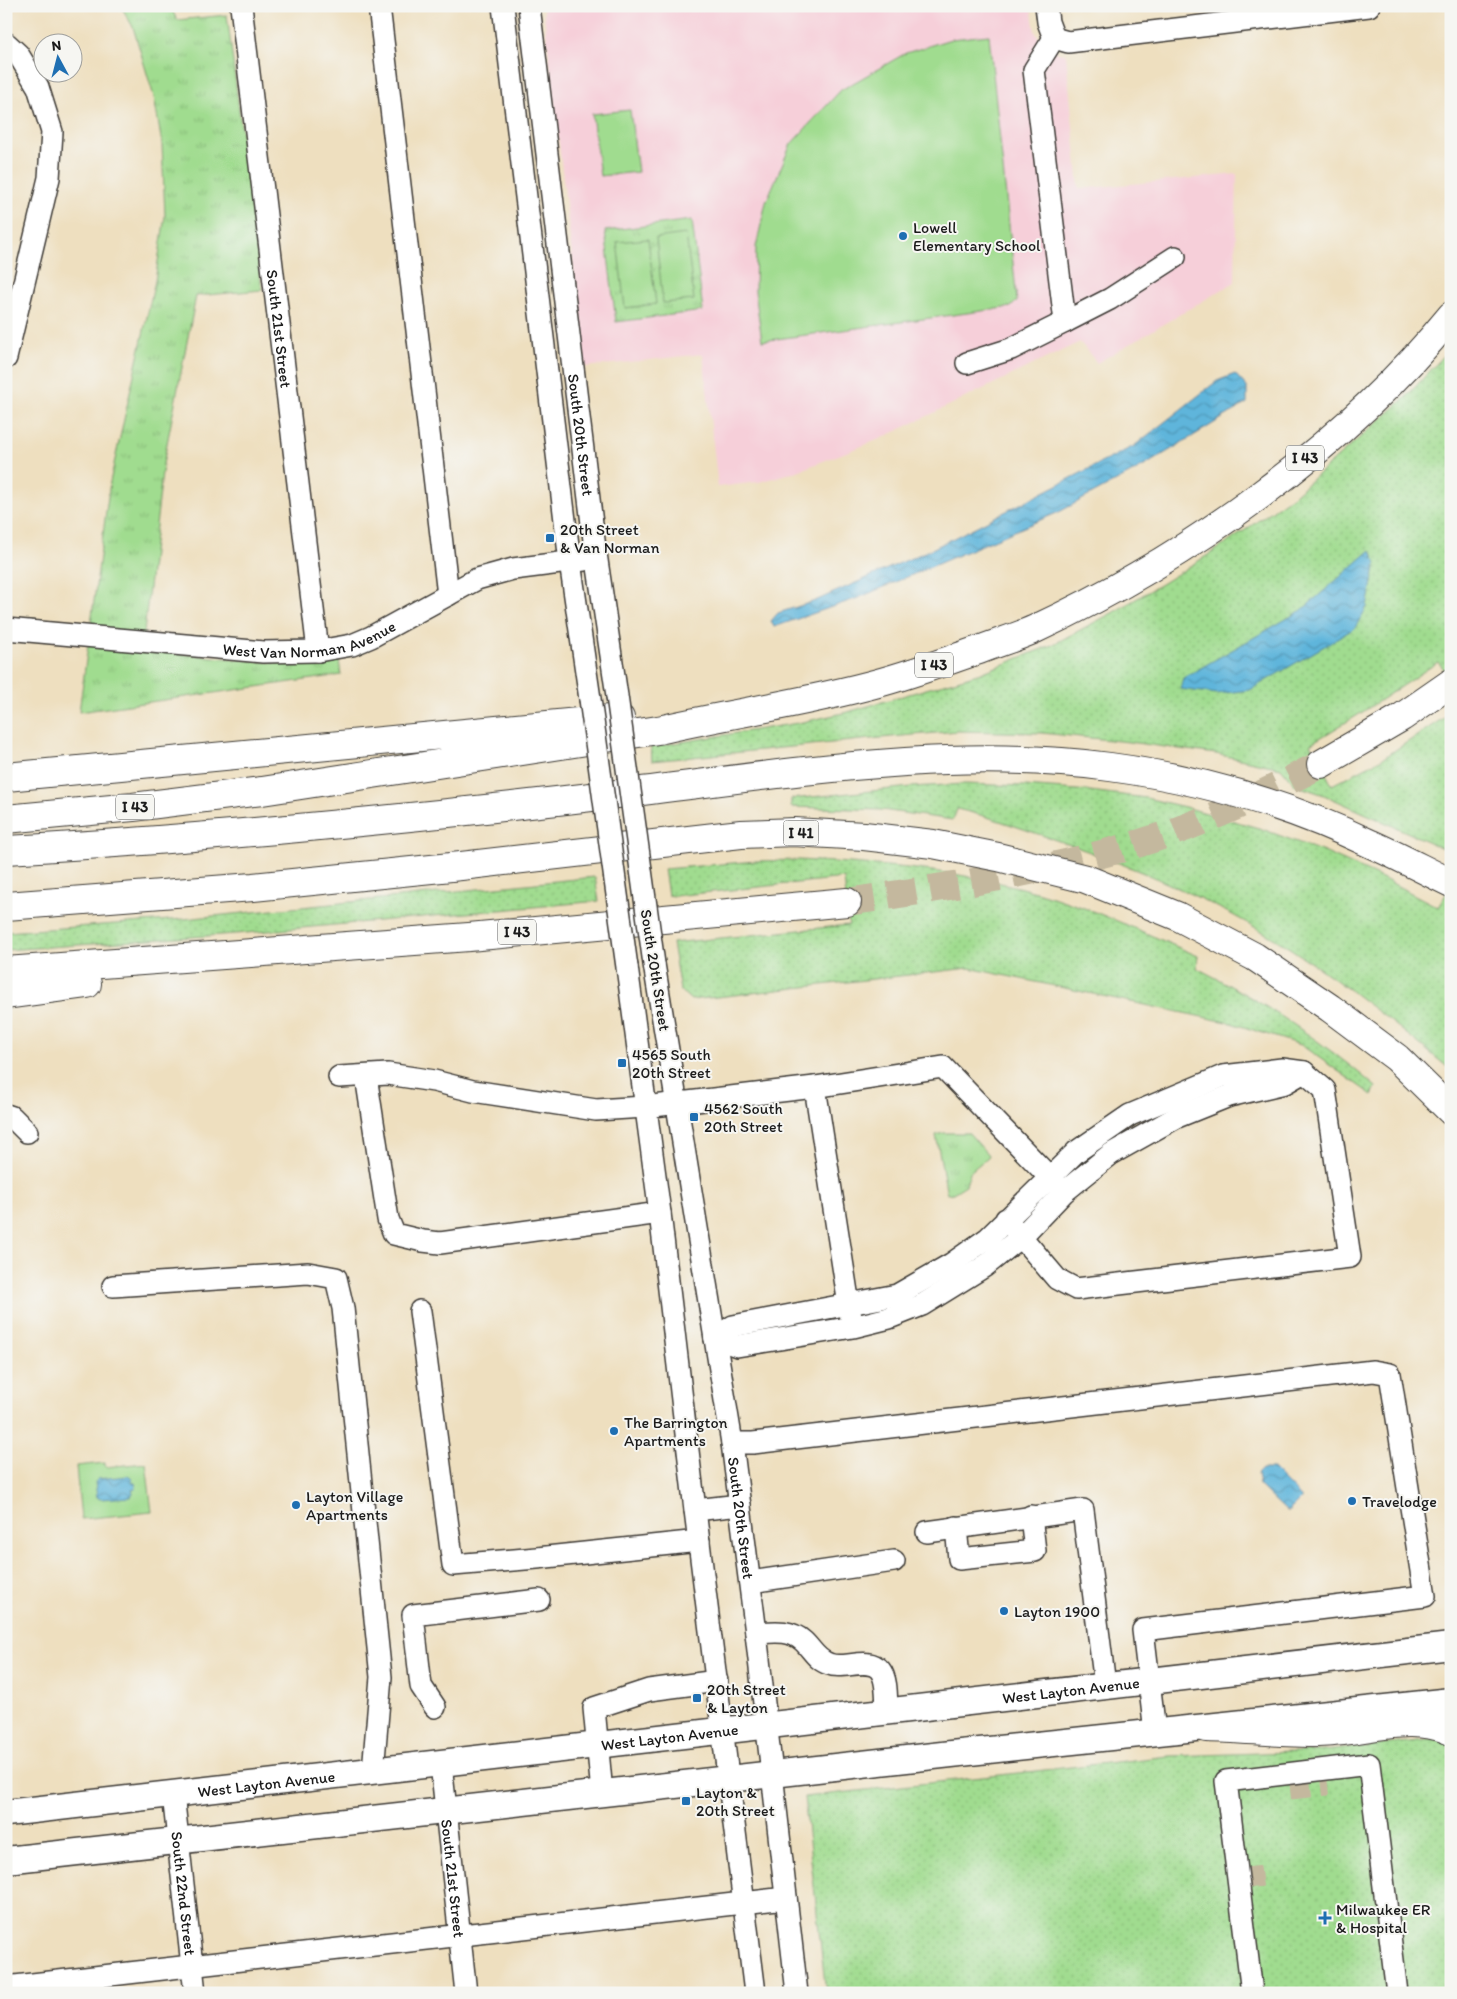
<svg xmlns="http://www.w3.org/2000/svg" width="1457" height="1999" font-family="Itim,sans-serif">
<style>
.built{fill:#f6cfd9}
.grass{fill:url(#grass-dots);stroke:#5e7c56}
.park{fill:url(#park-tufts);stroke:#5e7c56}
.pitch{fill:#a0dc8f;stroke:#5e7c56}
.water{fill:url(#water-waves);stroke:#3d687c}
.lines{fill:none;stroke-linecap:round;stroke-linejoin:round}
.minor-tunnel{stroke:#c4b89e;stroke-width:21;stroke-dasharray:21 11;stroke-linecap:butt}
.highway-tunnel{stroke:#c4b89e;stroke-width:28;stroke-dasharray:28 14;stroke-linecap:butt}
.minor-casing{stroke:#3c3934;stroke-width:24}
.major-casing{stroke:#3c3934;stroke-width:29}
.highway-casing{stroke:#3c3934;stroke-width:30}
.minor{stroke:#fff;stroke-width:21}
.major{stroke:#fff;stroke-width:26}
.highway{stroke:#fff;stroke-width:28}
.minor-bridge-casing{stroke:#3c3934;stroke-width:24;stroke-linecap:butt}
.minor-bridge{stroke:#fff;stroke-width:21}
.poi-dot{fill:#1f6fb2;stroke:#f6f6f2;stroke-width:2}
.labels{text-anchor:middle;stroke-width:4;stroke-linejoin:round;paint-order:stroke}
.shield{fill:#f6f6f2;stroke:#5d5d5c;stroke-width:1}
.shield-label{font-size:15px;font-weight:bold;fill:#1c1c1c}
.poi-label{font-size:16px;fill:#1c1c1c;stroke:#f6f6f2;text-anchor:start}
.street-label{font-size:16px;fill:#1c1c1c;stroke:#f6f6f2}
</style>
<defs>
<pattern id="grass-dots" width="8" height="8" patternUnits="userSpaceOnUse" patternTransform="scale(1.25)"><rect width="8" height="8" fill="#a0dc8f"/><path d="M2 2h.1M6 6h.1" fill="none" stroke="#89bc7b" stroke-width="1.8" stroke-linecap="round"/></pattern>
<pattern id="park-tufts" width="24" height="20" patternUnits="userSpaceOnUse" patternTransform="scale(1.25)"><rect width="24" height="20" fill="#a0dc8f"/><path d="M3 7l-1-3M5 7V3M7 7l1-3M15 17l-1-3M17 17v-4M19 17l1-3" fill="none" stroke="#89bc7b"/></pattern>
<pattern id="water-waves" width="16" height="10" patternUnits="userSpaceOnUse" patternTransform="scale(1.25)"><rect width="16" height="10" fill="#5eb5db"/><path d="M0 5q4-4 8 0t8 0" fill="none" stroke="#4d92b1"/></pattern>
</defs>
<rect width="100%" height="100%" fill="#f6f6f2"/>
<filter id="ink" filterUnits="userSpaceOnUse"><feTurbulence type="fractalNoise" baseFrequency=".02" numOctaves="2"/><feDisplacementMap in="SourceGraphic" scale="10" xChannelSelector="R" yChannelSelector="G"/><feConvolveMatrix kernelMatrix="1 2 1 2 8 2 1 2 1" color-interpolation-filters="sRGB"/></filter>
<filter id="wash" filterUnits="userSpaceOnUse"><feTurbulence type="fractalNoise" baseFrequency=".0096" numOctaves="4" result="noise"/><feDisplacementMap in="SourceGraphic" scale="20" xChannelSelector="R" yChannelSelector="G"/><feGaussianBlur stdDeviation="1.12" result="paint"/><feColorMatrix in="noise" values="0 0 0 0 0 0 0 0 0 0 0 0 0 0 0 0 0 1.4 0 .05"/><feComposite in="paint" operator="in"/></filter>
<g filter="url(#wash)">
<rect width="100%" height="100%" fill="#eedfbf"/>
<!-- built -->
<path class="built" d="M543,6H1031L1035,32L1041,41L1058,53L1066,54L1079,189L1237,174L1235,282L1097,363L1080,342L880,439L795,472L759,482L718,487L703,354L585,367Z"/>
<!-- grass -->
<path class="grass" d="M1451,348V678L1438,662L1358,715L1310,744L1332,785L1382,759L1451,713V852L1324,795L1295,785L1281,768L1216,754L1129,742L1042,733L958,731L891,737L652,761L651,747L798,723L848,712L981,673L1052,645L1114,612L1163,583L1224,545L1293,496L1405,398Z
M964,784L1025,786L1090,791L1146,798L1185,807L1262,829L1324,852L1382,878L1438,907L1451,886V1070C1399,1027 1347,986 1291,949C1216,901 1131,865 1047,837C1017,827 988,816 957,809L953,820L882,810L791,807V799L911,787Z
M798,860C878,864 959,870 1036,892C1092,908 1145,933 1198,956L1197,968C1262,1001 1321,1040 1376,1087L1372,1095L1301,1045L1231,1023L969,968L691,1000L680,990L672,943L849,925L844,878L674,896L668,895L664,869L756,861Z
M595,877L599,901L235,934L6,950V932L184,919Z
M1437,1739L1451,1740V1993H826L804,1797L1169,1756L1323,1751Z"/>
<!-- park -->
<path class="park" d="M121,6H170L177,20L227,15L262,290L196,296L163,464L142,650L294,665L339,660L341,675L79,712L110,482L155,281L165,216L162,144L154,97L133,27Z
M692,220L703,311L616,322L605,231Z
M944,1133H969L989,1156L970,1172L966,1185L953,1193L947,1194L936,1135Z"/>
<!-- pitch -->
<path class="pitch" d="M989,35L1017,301L1011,307L762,341L755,291L756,247L766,202L791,144L841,90L906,53L951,39Z
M630,110L638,172L600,176L592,114Z
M686,234L694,300L663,303L656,238Z
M648,239L656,304L625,308L617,242Z
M105,1463V1467L146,1463L152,1512L81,1519L76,1466Z"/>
<!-- water -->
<path class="water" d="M1235,374L1247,387V403L1144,466L1059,512L858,598L774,627L771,621L778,613L815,601L934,548L1134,446L1217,381Z
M1371,550L1376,563L1367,607L1355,628L1250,690L1217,694L1180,689L1183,678L1302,610Z
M1262,1469H1273L1301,1497V1499L1289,1511H1286L1259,1485L1257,1474Z
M128,1476L132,1479V1483H135L136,1488L132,1489L133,1493L130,1497L100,1499L97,1497L95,1482L98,1479Z"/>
</g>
<g filter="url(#ink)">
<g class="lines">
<!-- minor-tunnel -->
<path class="minor-tunnel" d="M1290,1789L1328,1785
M1250,1867L1254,1898"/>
<!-- highway-tunnel -->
<path class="highway-tunnel" d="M847,902C953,886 1060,870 1162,836C1217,817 1269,791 1321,764"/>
<defs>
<g id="minor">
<path id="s1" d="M241,6L318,651"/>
<path d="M379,6L448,595"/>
<path d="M503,6L570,562L590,699"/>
<path id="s2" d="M529,6L594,540L617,696"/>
<path d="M1046,6L1048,22L1054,38"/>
<path d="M1054,38L1068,42L1369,6"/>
<path d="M6,43L18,54L38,87L52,132L49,178L6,358"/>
<path d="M1065,322L1110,299L1175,257"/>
<path d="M967,363L1011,349L1065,322L1034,70L1054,38"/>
<path id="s3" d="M6,629L263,652L318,651L352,645L371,637L477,579L513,569L584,560"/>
<path id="s4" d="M654,964L732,1443L756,1633L797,1993"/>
<path d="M627,967L660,1213L695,1510L755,1993"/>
<path d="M366,1076L388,1219L394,1234L423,1241L440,1243L660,1213"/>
<path d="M339,1077L388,1074L434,1081L473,1091L596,1110L645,1107L815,1087"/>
<path d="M6,1115L12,1117L27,1132"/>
<path d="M113,1286L308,1273L336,1278L343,1308L381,1677L373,1771"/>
<path d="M420,1311L453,1565L537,1558L699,1541"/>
<path d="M851,1318L815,1087L943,1067L1060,1188"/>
<path d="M715,1338L733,1326L897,1295L951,1264L988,1238L1076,1152L1130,1115L1223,1076L1282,1069L1304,1072L1325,1090L1350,1257L1076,1289L1057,1279L1006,1219"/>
<path d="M715,1338L737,1346L853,1327L889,1318L922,1305L985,1266L1021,1237L1064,1192L1111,1154L1177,1117L1229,1096L1285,1083L1304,1072"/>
<path d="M732,1443H753L1373,1371L1390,1374L1425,1596L1143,1630L1155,1732"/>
<path d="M695,1510L740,1505"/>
<path d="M956,1527L959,1559L1035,1551L1031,1516"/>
<path d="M927,1532L1083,1510L1105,1685"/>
<path d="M750,1582L894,1561"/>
<path d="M756,1633C773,1632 790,1629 803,1641C812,1649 816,1660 829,1664C843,1670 869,1656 880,1670C888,1680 886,1699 887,1711"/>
<path d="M435,1707L421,1686L413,1615L539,1600"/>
<path id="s5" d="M441,1764L466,1993"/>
<path d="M602,1793L594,1708L649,1690L717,1681"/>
<path id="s6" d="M173,1794L195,1993"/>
<path d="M6,1987L786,1898"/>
<path d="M1252,1993L1226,1781L1369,1764L1397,1993"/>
</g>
<g id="major">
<path id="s7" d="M6,1813C488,1759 969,1701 1451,1646"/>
<path d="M6,1860L951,1754L1451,1701"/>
</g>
<path id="highway" d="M1321,764L1402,717L1451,683
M6,777L620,718
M6,819L133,807L262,791L658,730C731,713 806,703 878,683C912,674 946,661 979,650C997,643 1017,637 1035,629C1188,558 1344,447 1451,316
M6,850C211,839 414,818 617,794C780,775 946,745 1110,767C1200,779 1290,805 1371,844C1398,856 1424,870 1451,883
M6,906L253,887L461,866L741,834L794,832L864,836L933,844L998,857L1086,879L1177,916L1255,957L1330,1008L1397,1058L1451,1111
M6,971L469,937L847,902
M6,995L87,984
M1207,1728C1244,1729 1281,1733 1318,1733C1362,1733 1409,1712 1451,1731"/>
</defs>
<!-- minor casing -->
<use href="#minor" class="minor-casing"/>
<!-- major casing -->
<use href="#major" class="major-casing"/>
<!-- highway casing -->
<use href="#highway" class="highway-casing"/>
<!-- minor -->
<use href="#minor" class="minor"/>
<!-- major -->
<use href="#major" class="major"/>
<!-- highway -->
<use href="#highway" class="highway"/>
<defs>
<path id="minor-bridge" d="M617,696L654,964
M590,699L627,967"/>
</defs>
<!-- minor-bridge casing -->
<use href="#minor-bridge" class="minor-bridge-casing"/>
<!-- minor-bridge -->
<use href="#minor-bridge" class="minor-bridge"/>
</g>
</g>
<!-- markers -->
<g class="poi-dot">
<circle cx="903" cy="236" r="5"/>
<rect x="545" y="533" width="10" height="10" rx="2.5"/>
<rect x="617" y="1058" width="10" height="10" rx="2.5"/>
<rect x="689" y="1112" width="10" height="10" rx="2.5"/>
<circle cx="614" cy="1431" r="5"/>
<circle cx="1352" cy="1501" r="5"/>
<circle cx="296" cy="1505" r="5"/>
<circle cx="1004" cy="1611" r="5"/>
<rect x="692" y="1693" width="10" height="10" rx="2.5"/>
<rect x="681" y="1796" width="10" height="10" rx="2.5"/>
<path d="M1322.5 1910.5h5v5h5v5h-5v5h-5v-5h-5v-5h5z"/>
</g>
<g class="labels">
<!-- shield labels -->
<g class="shield">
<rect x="1286" y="445.5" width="38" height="25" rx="4"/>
<rect x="915" y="652.5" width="38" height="25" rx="4"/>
<rect x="116" y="794.5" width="38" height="25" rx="4"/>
<rect x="783.5" y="820.5" width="35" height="25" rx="4"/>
<rect x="498" y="919.5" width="38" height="25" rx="4"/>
</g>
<g class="shield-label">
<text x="1305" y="463">I 43</text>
<text x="934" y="670">I 43</text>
<text x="135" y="812">I 43</text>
<text x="801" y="838">I 41</text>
<text x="517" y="937">I 43</text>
</g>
<!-- poi labels -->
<g class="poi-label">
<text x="913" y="233">Lowell<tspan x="913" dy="18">Elementary School</tspan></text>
<text x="560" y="535">20th Street<tspan x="560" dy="18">&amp; Van Norman</tspan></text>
<text x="632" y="1060">4565 South<tspan x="632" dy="18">20th Street</tspan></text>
<text x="704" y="1114">4562 South<tspan x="704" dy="18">20th Street</tspan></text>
<text x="624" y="1428">The Barrington<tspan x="624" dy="18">Apartments</tspan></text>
<text x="306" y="1502">Layton Village<tspan x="306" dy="18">Apartments</tspan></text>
<text x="1362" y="1507">Travelodge</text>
<text x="1014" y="1617">Layton 1900</text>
<text x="707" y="1695">20th Street<tspan x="707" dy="18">&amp; Layton</tspan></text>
<text x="696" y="1798">Layton &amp;<tspan x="696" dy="18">20th Street</tspan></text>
<text x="1336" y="1915">Milwaukee ER<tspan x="1336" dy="18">&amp; Hospital</tspan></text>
</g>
<!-- street labels -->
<g class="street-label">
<text dy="6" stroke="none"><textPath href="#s1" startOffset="325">South 21st Street</textPath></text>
<text dy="6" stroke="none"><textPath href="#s2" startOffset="432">South 20th Street</textPath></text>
<text dy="6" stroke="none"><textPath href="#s3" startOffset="306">West Van Norman Avenue</textPath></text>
<text transform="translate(656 970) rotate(81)" y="6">South 20th Street</text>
<text dy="6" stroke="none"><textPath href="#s4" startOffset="561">South 20th Street</textPath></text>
<text dy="6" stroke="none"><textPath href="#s7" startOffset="1072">West Layton Avenue</textPath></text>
<text dy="6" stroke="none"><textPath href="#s7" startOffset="668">West Layton Avenue</textPath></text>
<text dy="6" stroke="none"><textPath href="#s7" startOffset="262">West Layton Avenue</textPath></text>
<text dy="6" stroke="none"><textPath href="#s5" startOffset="115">South 21st Street</textPath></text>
<text dy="6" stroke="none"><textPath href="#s6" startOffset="100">South 22nd Street</textPath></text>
</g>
</g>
<!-- margin -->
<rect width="1457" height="1999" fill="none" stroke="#f6f6f2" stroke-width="25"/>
<!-- north arrow -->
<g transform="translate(58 58) rotate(353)"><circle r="24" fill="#f6f6f2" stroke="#9f9f9c"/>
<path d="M0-4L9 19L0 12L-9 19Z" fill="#1f6fb2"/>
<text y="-8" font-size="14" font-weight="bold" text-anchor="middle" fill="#1c1c1c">N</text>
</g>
</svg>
